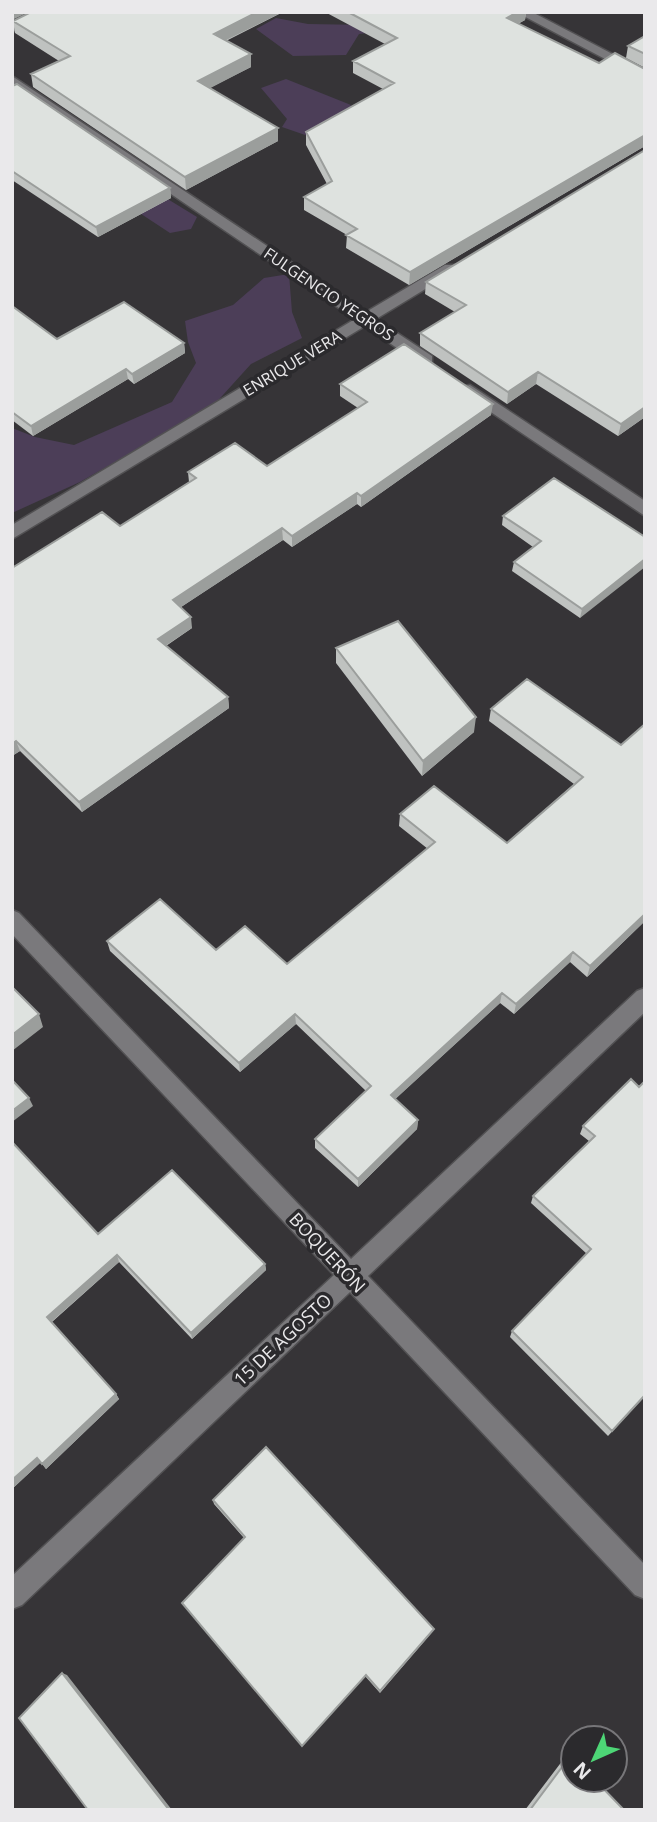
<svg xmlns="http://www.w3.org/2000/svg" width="657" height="1822" font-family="'Open Sans',sans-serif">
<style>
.green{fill:#4c3e58}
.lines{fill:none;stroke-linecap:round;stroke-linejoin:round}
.street-casing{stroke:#525153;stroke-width:3}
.street{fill:#7a797c;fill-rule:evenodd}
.wall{fill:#bfc2c0}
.shaded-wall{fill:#9b9e9c}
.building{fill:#dee2df;stroke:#9b9e9c;stroke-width:2}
.labels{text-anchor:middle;stroke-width:7;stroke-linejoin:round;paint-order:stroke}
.far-street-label{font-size:16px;fill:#eae9eb;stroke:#2b2a2d}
.street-label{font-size:18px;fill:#eae9eb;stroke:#2b2a2d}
</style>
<rect width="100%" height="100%" fill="#363437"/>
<!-- green -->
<path class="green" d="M276,18L308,24L425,26L359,34L346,55L293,56L256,29Z
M286,79L351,105L343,118L308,136L282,127L287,119L261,88Z
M37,119L197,217L191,229L170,233L15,131Z
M289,274L292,312L302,338L251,364L213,406L80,482L12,513V428L35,437L74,445L172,402L196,363L188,342L185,321L233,305L264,278Z"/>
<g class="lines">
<defs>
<path id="street" d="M36,12H53L12,32V23Z
M516,12H532L645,71V80Z
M12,76L366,312L445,265H455V271L376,319L432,356V364H420L365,326L12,539V525L355,319L12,86Z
M470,385L645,501V516L464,394V386Z
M12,910L19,913L351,1259L637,991L645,988V1012L368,1276L645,1565V1599L635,1595L350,1292L22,1605L12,1609V1576L334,1275L12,934Z"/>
</defs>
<!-- street casing -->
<use href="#street" class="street-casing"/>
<!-- street -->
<use href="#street" class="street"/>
</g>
<!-- wall -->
<path class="wall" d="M31,12H283L226,41L251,54V67L209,88L278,141L186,190L33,87L31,74L59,61L15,33L13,21Z
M325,12H526L525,20L518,24L599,63L645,69V146L409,285L346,248L347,235L304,210V197L327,184L306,145V132L383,89L353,73V61L385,44Z
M645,36V68L626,58L628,46Z
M12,86L170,188L171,198L98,237L12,180Z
M645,150V417L618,436L536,384L507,404L420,346V333L455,312L425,294L426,282Z
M12,306L57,339L184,343L185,353L134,384L128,379L33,436L12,420Z
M340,384L491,415L361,507L357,504L292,547L283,540L181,607L192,628L166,646L228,697L229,708L82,812L20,751L12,756V568L120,526L189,482L188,472L267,466L358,408L340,396Z
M503,516L645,537L580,618L512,571L514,562L533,547L502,525Z
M336,648L474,732L422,776L336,663Z
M491,709L621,745L645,724V921L587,977L570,962L514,1014L500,1003L395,1099L418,1120L417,1129L358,1187L315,1148V1139L366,1091L296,1024L240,1072L110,951L107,941L216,950L287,964L428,849L399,826L400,814L507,843L574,784L489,721Z
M631,1079L645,1396L608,1436L510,1337L512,1331L587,1254L531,1203L533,1196L589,1141L580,1134L583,1126Z
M12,1142L98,1234L265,1264L266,1270L192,1339L119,1262L52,1322L116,1394L119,1399L46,1469L41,1462L12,1489Z
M213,1500L433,1631L380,1693L365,1676L302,1746L182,1603L244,1538L214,1504Z
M571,1755L624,1810H525L566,1756Z"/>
<!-- shaded-wall -->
<path class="shaded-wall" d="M12,12H29L12,20Z
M257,12H283L214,46V34Z
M517,12H526L525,20L505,30L507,18Z
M251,54V67L199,94L198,81Z
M278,128V141L186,190L185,177Z
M645,135V146L409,285L410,272Z
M170,188L171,198L98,237L96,227Z
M184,343L185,353L134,384L132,374Z
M126,369L128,379L33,436L31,426Z
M538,372L536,384L507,404L508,392Z
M493,404L491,415L361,507V496Z
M645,407V417L618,436L621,424Z
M357,493V504L292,547V536Z
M282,528L283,540L175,611L173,600Z
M645,559V567L580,618L582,609Z
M191,617L192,628L159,650L158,639Z
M228,697L229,708L82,812L79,802Z
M476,717L474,732L422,776L423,761Z
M16,741L20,751L12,756V744Z
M645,914V921L587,977L590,966Z
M573,952L570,962L514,1014L516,1004Z
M502,993L500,1003L390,1104L391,1095Z
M39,1014L43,1027L12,1051V1035Z
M295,1014L296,1024L240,1072L239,1063Z
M29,1098L33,1106L12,1122V1111Z
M418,1120L417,1129L358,1187V1179Z
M117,1255L119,1262L50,1323L47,1317Z
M265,1264L266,1270L192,1339L191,1333Z
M116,1394L119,1399L46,1469L42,1464Z
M37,1458L41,1462L12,1489V1480Z
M62,1673L67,1675L172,1810H169Z"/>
<!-- building -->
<path class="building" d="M31,12H257L214,34L251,54L198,81L278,128L185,177L31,74L70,56L13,21Z
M348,12H517L507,18L599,63L615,53L645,69V135L410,272L346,235L357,229L304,197L332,181L306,132L394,83L353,61L397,38Z
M645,36V54L628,46Z
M17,84L170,188L96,227L12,171V86Z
M645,150V407L621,424L538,372L508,392L420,333L466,305L426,282Z
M124,302L184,343L132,374L126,369L31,426L12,412V306L57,339Z
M404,344L493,404L361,496L357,493L292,536L282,528L173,600L191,617L158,639L228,697L79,802L16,741L12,744V568L102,512L120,526L196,478L188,472L235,443L267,466L367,402L340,384Z
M554,478L645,537V559L582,609L514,562L541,541L503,516Z
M398,621L476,717L423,761L336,648Z
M527,679L621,745L645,724V914L590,966L573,952L516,1004L502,993L391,1095L418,1120L358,1179L315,1139L371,1086L295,1014L239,1063L107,941L160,899L216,950L245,926L287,964L435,842L400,814L434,786L507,843L583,777L491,709Z
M12,987L39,1014L12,1035Z
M631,1079L639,1087L645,1081V1395L612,1431L512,1331L591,1249L533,1196L595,1136L583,1126Z
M12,1080L29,1098L12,1111Z
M12,1142L98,1234L172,1170L265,1264L191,1333L117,1255L47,1317L116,1394L42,1464L37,1458L12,1480Z
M266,1447L434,1629L380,1691L366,1675L302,1746L182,1603L245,1537L213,1500Z
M62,1673L169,1810H88L19,1718Z
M571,1755L573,1757V1780H595L624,1810H530Z"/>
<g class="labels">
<!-- far-street labels -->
<g class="far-street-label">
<text transform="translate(329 294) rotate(34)" y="6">FULGENCIO YEGROS</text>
<text transform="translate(292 363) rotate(-31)" y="6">ENRIQUE VERA</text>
</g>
<!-- street labels -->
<g class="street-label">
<text transform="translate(327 1253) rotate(47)" y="6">BOQUERÓN</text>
<text transform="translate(283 1340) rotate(-43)" y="6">15 DE AGOSTO</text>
</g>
</g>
<!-- border -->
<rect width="657" height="1822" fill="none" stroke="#eae9eb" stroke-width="28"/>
<!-- north arrow -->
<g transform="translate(594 1759) rotate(225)"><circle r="33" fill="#2b2a2d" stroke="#777679" stroke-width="2"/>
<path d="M0-5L12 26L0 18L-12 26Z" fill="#4dd676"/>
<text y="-10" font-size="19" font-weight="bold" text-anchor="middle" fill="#eae9eb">N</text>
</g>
</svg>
